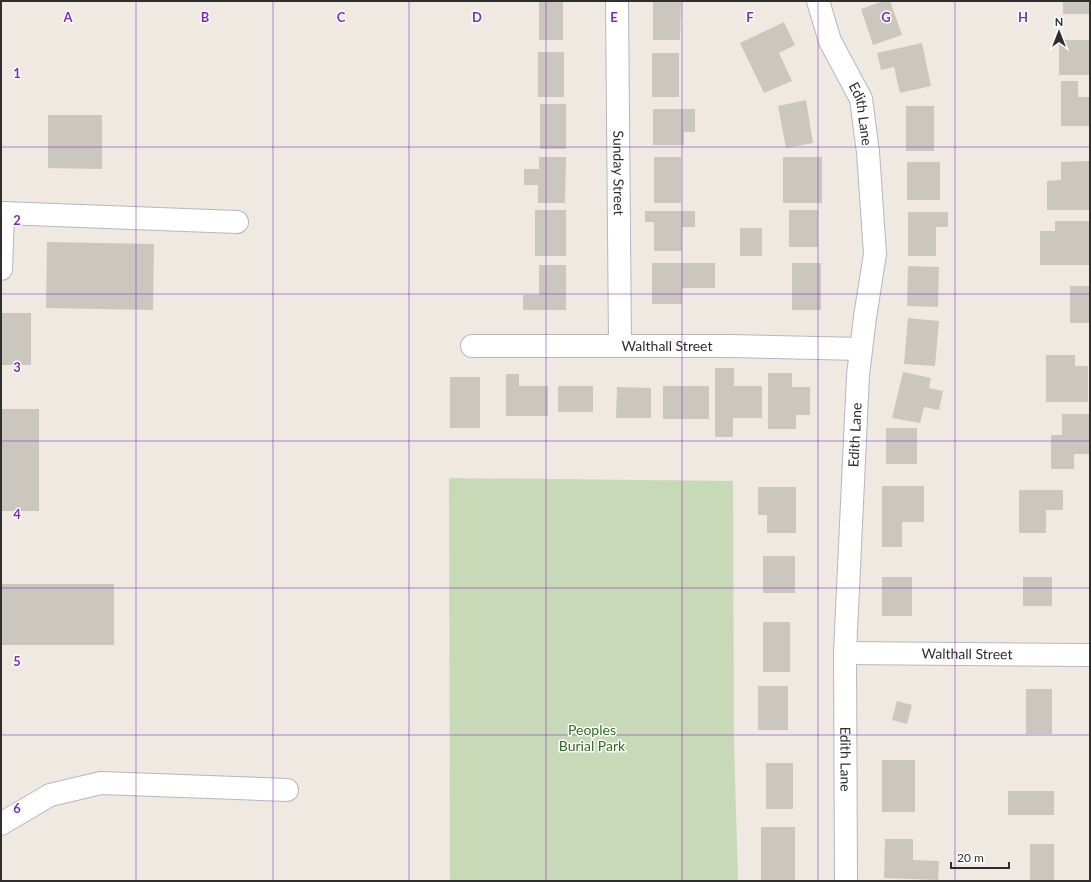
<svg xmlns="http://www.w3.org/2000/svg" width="1091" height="882" font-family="Lato,sans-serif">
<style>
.cemetery{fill:#c8d9b8}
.building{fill:#cbc7bf}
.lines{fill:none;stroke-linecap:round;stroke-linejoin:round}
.minor-casing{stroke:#b4b7c1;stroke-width:24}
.minor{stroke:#fff;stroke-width:22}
.grid{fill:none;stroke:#7b2cbf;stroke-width:1;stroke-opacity:0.55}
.labels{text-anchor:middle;stroke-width:3;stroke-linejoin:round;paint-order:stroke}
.street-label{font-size:14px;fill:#2e2e2e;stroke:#fff}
.park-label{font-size:14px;fill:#2c6e1b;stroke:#fff}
.grid-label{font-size:13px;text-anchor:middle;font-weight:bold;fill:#7b2cbf;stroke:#fff;stroke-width:3;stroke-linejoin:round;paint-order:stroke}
</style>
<rect width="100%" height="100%" fill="#efe9e1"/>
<!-- cemetery -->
<path class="cemetery" d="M449,478L733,481L734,741L738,881H450Z"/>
<!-- building -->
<path class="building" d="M539,1H563V40H539Z
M653,1H681L680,40H653Z
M883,1H890L902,35L873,45L861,9Z
M1063,1H1090V14H1063Z
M784,22L795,45L779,53L792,81L764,93L740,43Z
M1059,40H1090V75H1059Z
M922,43L931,86L900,93L894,67L881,70L877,53Z
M538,52H564V97H538Z
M652,53H679V97H652Z
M1061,81H1078V97H1090V126H1061Z
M806,100L813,143L786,148L778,106Z
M540,104H566V149H540Z
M906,106H934V151H906Z
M653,109H695V132H684V145H653Z
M48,115H102V169L48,168Z
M539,157H566L565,203H538V185H524V169H539Z
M654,157H681V203H654Z
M783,157H822V203H783Z
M1090,161V210H1047V181L1061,180V162Z
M907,162H940V200H907Z
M535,210H566V256H535Z
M789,210H818V247H789Z
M645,211H695V227H682V251H654V222H645Z
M908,212H948V227H936V256H908Z
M1055,221H1090V265H1040V231H1055Z
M740,228H762V256H740Z
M47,242L154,244L153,310L46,308Z
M652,263H715V288H682V304H652Z
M792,263H821V310H792Z
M539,265H566V310H523V295H539Z
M908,266L939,267L938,307L907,306Z
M1070,286H1090V323H1070Z
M1,313H31V365H1Z
M908,318L939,321L935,366L904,364Z
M1046,355H1075V366H1088V402H1046Z
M715,368H734V386H762V418H733V437H715Z
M903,372L931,378L929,388L943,391L939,410L924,407L920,423L892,418Z
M768,373H792V387H810V415H796V429H768Z
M506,374H519V386H548V416H506Z
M450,377H480V428H450Z
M558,386H593V412H558Z
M663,386H709V419H663Z
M617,387L651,388V418H616Z
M1,409H39V511H1Z
M1062,414H1089V454H1074V469H1051V435H1062Z
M886,428H917V464H886Z
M882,486H924V522H902V547H882Z
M758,487H796V533H767V515H758Z
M1019,490H1063V510H1046V533H1019Z
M763,556H795V593H763Z
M882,577H912V616H882Z
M1023,577H1052V606H1023Z
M1,584H114V645H1Z
M763,622H790V672H763Z
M758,686H788V730H758Z
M1026,689H1052V734H1026Z
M897,701L912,705L907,724L892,720Z
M882,760H915V812H882Z
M766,763H793V809H766Z
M1008,791H1054V815H1008Z
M761,827H795V881H761Z
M885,839H913V860L939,861L938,880L884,878Z
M1030,844H1054V881H1030Z"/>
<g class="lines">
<defs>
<g id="minor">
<path id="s1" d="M617,1L620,345"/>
<path id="s2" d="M818,1L830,41L861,99L868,152L875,254L865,317L858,375L845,653L846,881"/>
<path d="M1,269L3,213L237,222"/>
<path id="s3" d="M472,346H729L861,349"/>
<path id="s4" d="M845,653L1090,655"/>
<path d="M1,824L50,795L101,783L287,790"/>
</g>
</defs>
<!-- minor casing -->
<use href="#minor" class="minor-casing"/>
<!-- minor -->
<use href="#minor" class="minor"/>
</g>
<!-- grid -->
<path class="grid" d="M136,1V881M273,1V881M409,1V881M546,1V881M682,1V881M818,1V881M955,1V881M1,147H1090M1,294H1090M1,441H1090M1,588H1090M1,735H1090"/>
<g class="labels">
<!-- street labels -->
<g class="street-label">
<text dy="5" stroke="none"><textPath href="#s2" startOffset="122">Edith Lane</textPath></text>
<text dy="5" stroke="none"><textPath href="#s1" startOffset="172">Sunday Street</textPath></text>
<text dy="5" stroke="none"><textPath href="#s3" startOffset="195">Walthall Street</textPath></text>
<text transform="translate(855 435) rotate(-87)" y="5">Edith Lane</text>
<text dy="5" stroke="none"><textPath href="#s4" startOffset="122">Walthall Street</textPath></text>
<text dy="5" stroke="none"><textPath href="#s2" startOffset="770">Edith Lane</textPath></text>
</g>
<!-- park labels -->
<g class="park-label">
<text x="592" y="735">Peoples<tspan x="592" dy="16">Burial Park</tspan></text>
</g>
</g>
<g class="grid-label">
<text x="68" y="22">A</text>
<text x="205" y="22">B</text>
<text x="341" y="22">C</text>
<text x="477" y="22">D</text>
<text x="614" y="22">E</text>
<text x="750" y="22">F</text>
<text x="886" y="22">G</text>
<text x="1023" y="22">H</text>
<text x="17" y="78">1</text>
<text x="17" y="225">2</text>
<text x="17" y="372">3</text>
<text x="17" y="519">4</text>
<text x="17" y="666">5</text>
<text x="17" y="813">6</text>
</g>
<!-- border -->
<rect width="1091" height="882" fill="none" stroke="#2e2e2e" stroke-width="4"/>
<!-- north arrow -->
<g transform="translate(1059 32)" stroke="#ffffff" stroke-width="3" paint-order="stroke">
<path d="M0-3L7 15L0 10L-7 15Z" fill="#2e2e2e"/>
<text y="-6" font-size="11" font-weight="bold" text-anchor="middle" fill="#2e2e2e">N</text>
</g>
<!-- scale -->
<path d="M951 862v6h58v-6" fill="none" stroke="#2e2e2e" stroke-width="2"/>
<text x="957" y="862" font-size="12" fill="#2e2e2e" stroke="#ffffff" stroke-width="3" paint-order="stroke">20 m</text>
</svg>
